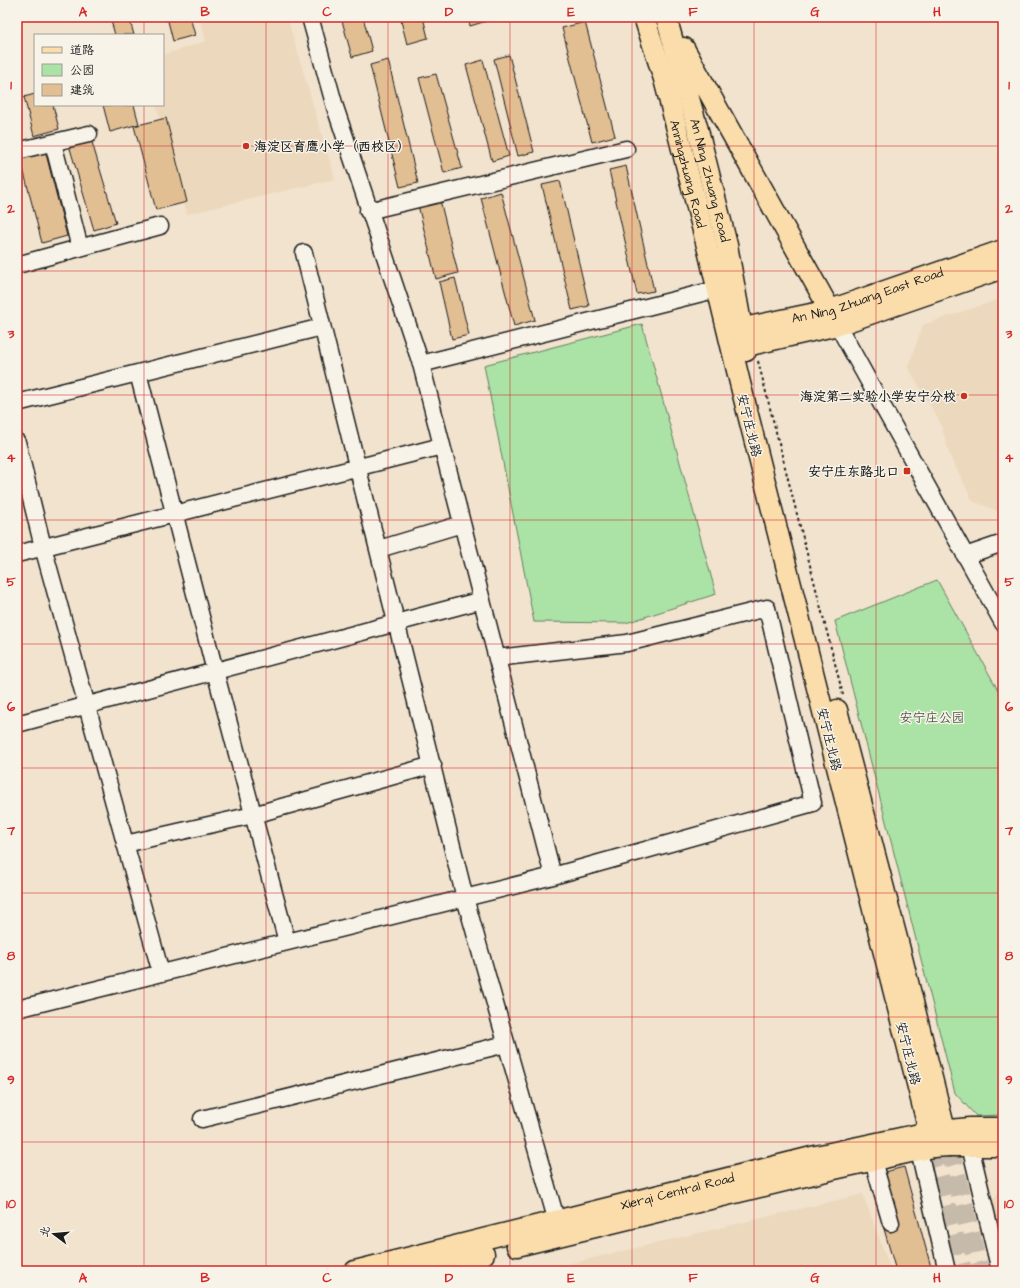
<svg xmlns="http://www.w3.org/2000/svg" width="1020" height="1288" font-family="'Architects Daughter','LXGW WenKai TC',sans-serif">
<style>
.built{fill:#ecd8bc}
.green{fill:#abe2a5;stroke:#647f60}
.building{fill:#e2be93;stroke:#1c1c1c}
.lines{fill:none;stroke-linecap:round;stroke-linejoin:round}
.major-tunnel{stroke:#c6bbaa;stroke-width:20;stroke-dasharray:20 10;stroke-linecap:butt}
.minor-casing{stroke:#1c1c1c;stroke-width:19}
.major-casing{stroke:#1c1c1c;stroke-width:23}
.path{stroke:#1c1c1c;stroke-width:2;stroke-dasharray:3 3;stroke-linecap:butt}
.minor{stroke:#f7f3e8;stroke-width:16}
.major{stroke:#faddab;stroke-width:20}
.grid{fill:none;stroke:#d62828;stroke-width:1;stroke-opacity:0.55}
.poi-dot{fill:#c8321e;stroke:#f7f3e8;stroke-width:1.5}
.labels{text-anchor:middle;stroke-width:3;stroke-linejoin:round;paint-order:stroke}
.poi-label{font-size:13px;font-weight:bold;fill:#1c1c1c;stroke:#f7f3e8;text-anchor:end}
.street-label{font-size:13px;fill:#1c1c1c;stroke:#f7f3e8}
.park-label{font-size:13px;fill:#475745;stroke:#f7f3e8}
.neatline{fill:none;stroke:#d62828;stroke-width:1.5}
.grid-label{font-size:13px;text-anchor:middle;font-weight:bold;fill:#d62828}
</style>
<rect width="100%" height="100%" fill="#f1e3ce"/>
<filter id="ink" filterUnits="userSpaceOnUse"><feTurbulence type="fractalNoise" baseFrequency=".025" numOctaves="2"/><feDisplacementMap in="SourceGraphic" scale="8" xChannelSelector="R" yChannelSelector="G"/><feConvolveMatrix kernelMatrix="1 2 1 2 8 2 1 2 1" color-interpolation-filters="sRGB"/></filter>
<g filter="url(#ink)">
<!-- built -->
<path class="built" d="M199,17H287L335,179L187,214L156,105H163V55L206,41Z
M1003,298V513L973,501L950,456L941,424L908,367L923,325Z
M1003,1185V1253L991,1203Z
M863,1194L891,1271H539Z"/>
<!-- green -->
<path class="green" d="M642,324L716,594L626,623L534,622L484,365Z
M937,580L1003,699V1115L976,1116L955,1093L835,621Z"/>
<!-- building -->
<path class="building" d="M110,17H129L134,35H115Z
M167,17H190L195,35L173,41Z
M341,17H363L372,51L352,57Z
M400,17H423L428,38L407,44Z
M468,17H492L493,19L470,26Z
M585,22L615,136L592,142L562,28Z
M509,55L534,152L518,156L494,59Z
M388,60L418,183L400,187L370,65Z
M483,60L509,156L492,161L466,65Z
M436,74L462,168L444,173L419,78Z
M35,94V105H53L59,129L34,136L24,97Z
M103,105H134L139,124L110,132Z
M166,118L187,202L156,210L134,126Z
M91,139L116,223L94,230L69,145Z
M45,150L67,236L42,243L20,157Z
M626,166L654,291L637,294L609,170Z
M560,181L589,306L572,310L542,185Z
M501,192L535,320L514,326L481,198Z
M440,200L458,273L436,279L418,205Z
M455,278L469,335L452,339L439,282Z
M904,1167L932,1271H896L869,1176Z"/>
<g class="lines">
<!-- major-tunnel -->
<path class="major-tunnel" d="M949,1146L979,1271
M933,1147L962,1271"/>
<defs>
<path id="minor" d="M310,17L335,107L421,364L553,876
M53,143L80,248
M17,151L89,134
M368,211L626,149
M304,253L465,898L557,1222
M17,265L160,226
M832,315L1003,623
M421,364L718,289
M138,373L215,671L287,942
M17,403L322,327
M17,442L43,547L161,973
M379,549L462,524
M17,554L442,446
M965,556L1003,543
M17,724L482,600
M125,844L253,815L433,765
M17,1009L553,876L813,803L767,608L627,643L497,658
M202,1119L506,1044
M970,1146L1000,1271
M919,1151L947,1271
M873,1161L891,1223"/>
<g id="major">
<path id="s1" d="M644,17L664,79L709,254L740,383L933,1147"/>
<path id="s2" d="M666,17L698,130L727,245L746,351"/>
<path d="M684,48L830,310"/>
<path id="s3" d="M729,331L830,310L1003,250"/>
<path d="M733,349L838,325L1003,268"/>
<path d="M837,710L899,946L949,1146"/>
<path d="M517,1246L834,1169L933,1147L949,1146H1003"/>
<path id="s4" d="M355,1271L816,1156L929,1132L970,1128H1003"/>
<path d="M416,1271L484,1254"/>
</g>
</defs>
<!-- minor casing -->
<use href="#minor" class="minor-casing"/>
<!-- major casing -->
<use href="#major" class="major-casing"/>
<!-- path -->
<path class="path" d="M758,361L843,695"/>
<!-- minor -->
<use href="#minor" class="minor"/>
<!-- major -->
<use href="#major" class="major"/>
</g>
</g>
<!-- grid -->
<path class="grid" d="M144,17V35M266,17V1271M388,17V1271M510,17V1271M632,17V1271M754,17V1271M876,17V1271M144,105V1271M17,146H1003M17,271H1003M17,395H1003M17,520H1003M17,644H1003M17,768H1003M17,893H1003M17,1017H1003M17,1142H1003"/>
<!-- markers -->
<g class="poi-dot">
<circle cx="246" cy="146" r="4"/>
<circle cx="964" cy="396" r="4"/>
<rect x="903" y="467" width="8" height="8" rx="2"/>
</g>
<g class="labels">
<!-- poi labels -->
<g class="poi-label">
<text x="254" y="151" text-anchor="start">海淀区育鹰小学（西校区）</text>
<text x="956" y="401">海淀第二实验小学安宁分校</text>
<text x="899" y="476">安宁庄东路北口</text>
</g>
<!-- street labels -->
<g class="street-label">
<text dy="5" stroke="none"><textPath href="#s1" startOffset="163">Anningzhuang Road</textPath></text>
<text dy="5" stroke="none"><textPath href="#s2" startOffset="169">An Ning Zhuang Road</textPath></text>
<text dy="5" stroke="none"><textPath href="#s3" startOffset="143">An Ning Zhuang East Road</textPath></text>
<text transform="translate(750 425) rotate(76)" y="5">安宁庄北路</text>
<text transform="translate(830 739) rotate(76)" y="5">安宁庄北路</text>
<text transform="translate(909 1053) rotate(76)" y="5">安宁庄北路</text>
<text dy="5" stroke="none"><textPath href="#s4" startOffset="332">Xierqi Central Road</textPath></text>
</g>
<!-- park labels -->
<g class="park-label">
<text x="932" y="722">安宁庄公园</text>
</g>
</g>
<!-- margin -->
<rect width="1020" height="1288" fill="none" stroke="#f7f3e8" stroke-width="44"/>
<!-- legend -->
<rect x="34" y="34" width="130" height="72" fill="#f7f3e8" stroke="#9f9d96"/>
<rect x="42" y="47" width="20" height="6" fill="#faddab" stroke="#9f9d96"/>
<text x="70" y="54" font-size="12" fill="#1c1c1c">道路</text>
<rect x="42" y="64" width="20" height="12" fill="#abe2a5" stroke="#9f9d96"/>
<text x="70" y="74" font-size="12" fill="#1c1c1c">公园</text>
<rect x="42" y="84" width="20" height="12" fill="#e2be93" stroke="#9f9d96"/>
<text x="70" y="94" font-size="12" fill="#1c1c1c">建筑</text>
<!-- north arrow -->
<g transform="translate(54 1234) rotate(286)" stroke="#f7f3e8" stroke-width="3" paint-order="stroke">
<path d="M0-3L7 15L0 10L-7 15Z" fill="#1c1c1c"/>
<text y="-6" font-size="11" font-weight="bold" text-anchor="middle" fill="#1c1c1c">北</text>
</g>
<rect x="22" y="22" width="976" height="1244" class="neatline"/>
<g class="grid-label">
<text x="83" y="16">A</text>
<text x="205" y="16">B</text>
<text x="327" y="16">C</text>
<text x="449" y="16">D</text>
<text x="571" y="16">E</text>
<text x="693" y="16">F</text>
<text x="815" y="16">G</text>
<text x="937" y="16">H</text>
<text x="11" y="89">1</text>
<text x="1009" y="89">1</text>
<text x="11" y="213">2</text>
<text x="1009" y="213">2</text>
<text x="11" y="338">3</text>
<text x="1009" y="338">3</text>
<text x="11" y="462">4</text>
<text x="1009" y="462">4</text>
<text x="11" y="586">5</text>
<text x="1009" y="586">5</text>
<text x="11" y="711">6</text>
<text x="1009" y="711">6</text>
<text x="11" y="835">7</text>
<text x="1009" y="835">7</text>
<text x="11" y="960">8</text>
<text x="1009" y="960">8</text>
<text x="11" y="1084">9</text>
<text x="1009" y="1084">9</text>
<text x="11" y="1208">10</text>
<text x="1009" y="1208">10</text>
<text x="83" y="1282">A</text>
<text x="205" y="1282">B</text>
<text x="327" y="1282">C</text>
<text x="449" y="1282">D</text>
<text x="571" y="1282">E</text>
<text x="693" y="1282">F</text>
<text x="815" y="1282">G</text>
<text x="937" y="1282">H</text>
</g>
</svg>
